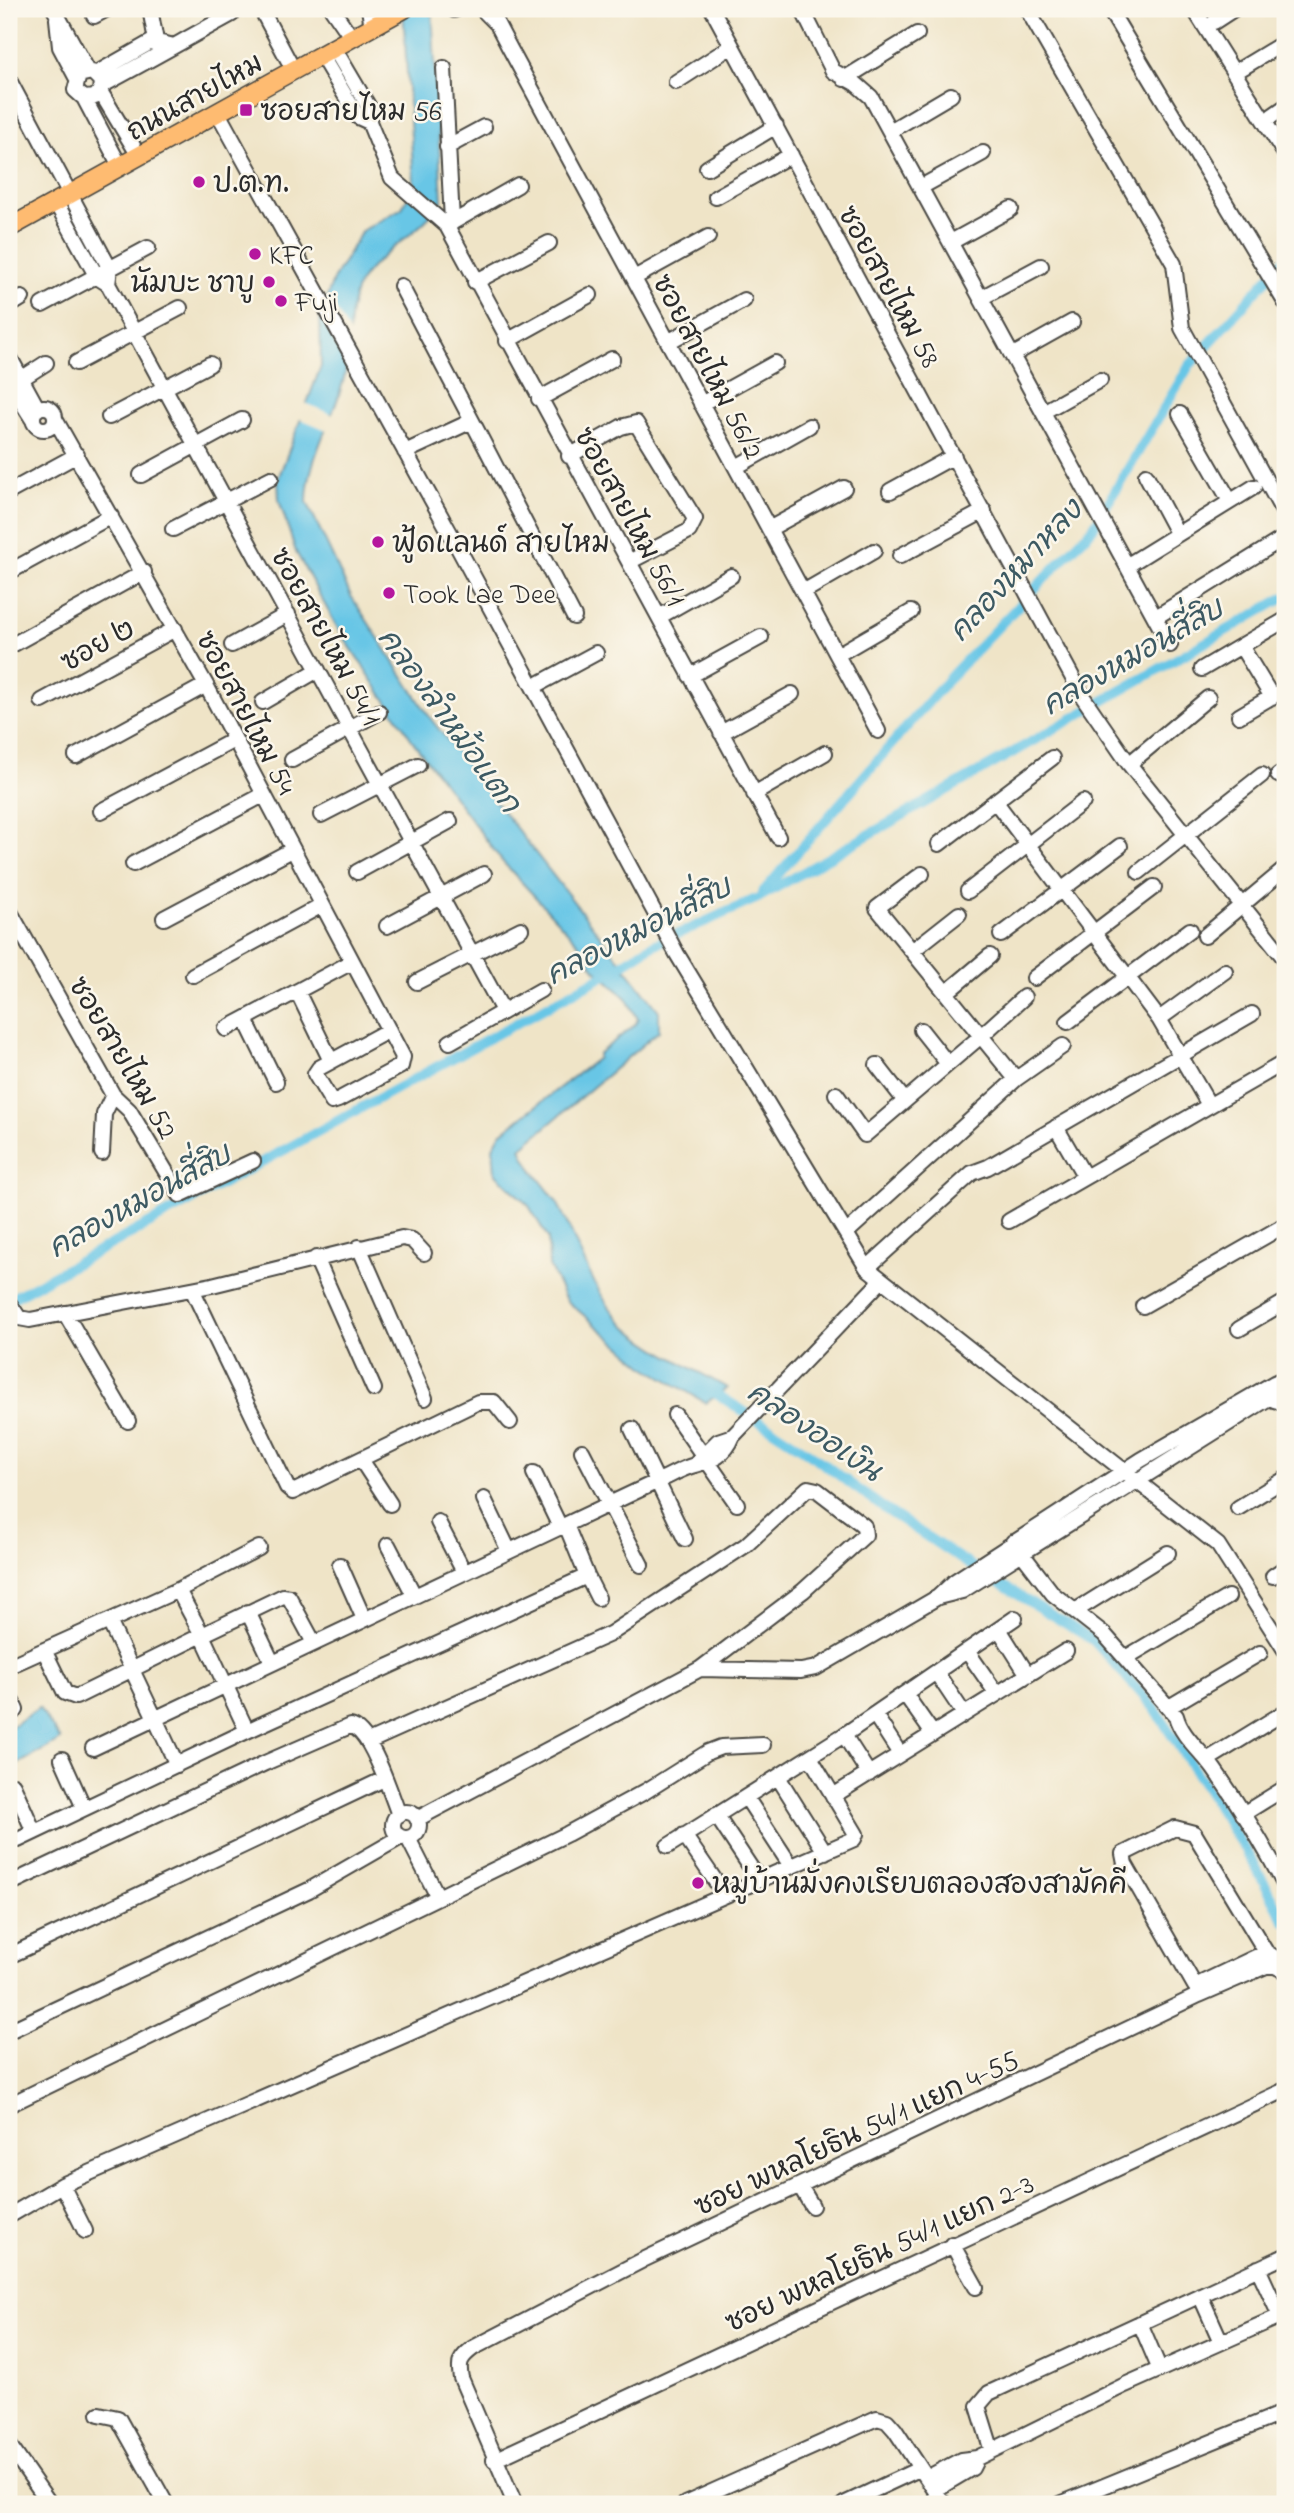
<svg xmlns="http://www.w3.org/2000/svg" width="1294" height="2513" font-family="'Indie Flower','Playpen Sans Thai',sans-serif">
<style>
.water{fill:#68c6e6;stroke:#4a7888;stroke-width:2}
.pier{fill:#efe4c7}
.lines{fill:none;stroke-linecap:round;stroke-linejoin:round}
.canal{stroke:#68c6e6;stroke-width:10}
.minor-casing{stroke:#484742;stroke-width:18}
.major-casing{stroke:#484742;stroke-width:21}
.minor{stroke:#fff;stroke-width:14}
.major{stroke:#febb71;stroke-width:18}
.poi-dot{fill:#b5179e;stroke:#fbf7ec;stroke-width:2.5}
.labels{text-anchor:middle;stroke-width:5;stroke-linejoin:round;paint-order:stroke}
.street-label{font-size:28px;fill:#2b2b2b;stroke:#fbf7ec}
.poi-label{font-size:28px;fill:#2b2b2b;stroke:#fbf7ec;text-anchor:start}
.water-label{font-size:30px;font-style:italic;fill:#3d5a63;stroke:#fbf7ec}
</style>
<rect width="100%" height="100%" fill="#fbf7ec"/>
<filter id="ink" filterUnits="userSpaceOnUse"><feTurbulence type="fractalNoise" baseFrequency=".0143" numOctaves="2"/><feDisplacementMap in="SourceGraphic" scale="14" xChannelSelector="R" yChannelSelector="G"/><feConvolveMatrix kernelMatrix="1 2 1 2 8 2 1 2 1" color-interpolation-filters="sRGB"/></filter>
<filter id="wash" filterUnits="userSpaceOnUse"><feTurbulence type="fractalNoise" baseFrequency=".00686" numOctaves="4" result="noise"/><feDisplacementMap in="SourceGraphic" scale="28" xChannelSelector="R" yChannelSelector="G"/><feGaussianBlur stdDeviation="1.57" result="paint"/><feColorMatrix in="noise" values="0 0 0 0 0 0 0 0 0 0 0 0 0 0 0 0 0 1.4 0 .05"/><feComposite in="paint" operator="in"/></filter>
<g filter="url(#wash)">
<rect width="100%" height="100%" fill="#efe4c7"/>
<!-- water -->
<path class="water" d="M403,9H432L442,201C422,233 376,253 359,284C347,308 350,338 347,363C340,411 307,454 307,502L351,596L431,719L659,1011V1031L521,1148C529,1173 550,1187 561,1210C577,1243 594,1292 619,1319C647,1349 693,1367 727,1388L706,1403L644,1366L566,1300L549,1266L548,1238L529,1206L495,1173L493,1147L501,1133L598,1058V1054L635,1025L638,1019L626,998L595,969L579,944L502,861L414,743L337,627L296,552L279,500L278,479L321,366L320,317L333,280L362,231L402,208L414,185Z
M39,1708L61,1740L9,1769V1728Z"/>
<!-- pier -->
<path class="pier" d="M332,303L352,337L350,363L347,365L318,313Z
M305,403L336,416L329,431L298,418Z"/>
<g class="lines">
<!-- canal -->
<path class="canal" d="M762,893L952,675L1093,528L1189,366L1285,259
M9,1300L614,970L651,946L758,898L1285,597
M707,1388L806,1451L885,1509L982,1573L1093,1640L1155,1709L1254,1864L1285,1921"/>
</g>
</g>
<g filter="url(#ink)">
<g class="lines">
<defs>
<path id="minor" d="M54,9L88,71
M150,9L157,46
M261,9L294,71
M332,9L352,38
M369,9L372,27
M482,9L497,24
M494,9L497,24L509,47L878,731
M712,9L1083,697L1129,764L1285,959
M802,9L833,71L855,83L871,97L1170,645
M1027,9L1174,264L1182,328L1285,515
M1109,9L1285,302
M1194,9L1285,154
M1282,9L1285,13
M454,10L457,9
M94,16L107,9
M57,19L60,47L76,77
M1214,22L1234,9
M334,48L370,109L369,122L392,178L447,226L778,837
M321,55L358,117L369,122
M444,68L452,221
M1242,68L1285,42
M95,74L153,41L170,45
M844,79L917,34
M9,80L110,269L108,284
M676,82L732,46
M101,86C146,62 188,38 232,14
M100,91L139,156
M84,98L95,97L100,91L101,81L92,72L79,75L75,90L84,98L120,166
M218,113L449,531L677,954L867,1268L1218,1545L1285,1650
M1272,116L1285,107
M890,131L951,95
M447,147L484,127
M707,168L776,126
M921,187L983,153
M716,197L791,155
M55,201L97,277L108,284L503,1011
M448,225L518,185
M951,242L1011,209
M634,278L708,237
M475,282L549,243
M401,286L472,421
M981,298L1041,266
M42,305L148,248
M9,306L22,298
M507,341L590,295
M668,342L744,300
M1013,355L1072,322
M9,356L38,409
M76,363L180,308
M21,379L46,363
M9,382L33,420
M539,399L612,359
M701,404L775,363
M33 418a11 11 0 1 1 22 0a11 11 0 1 1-22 0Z
M1043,412L1100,380
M1180,414L1230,501
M109,417L210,364
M55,419L206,685L403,1057L401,1066L338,1100L332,1102L315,1074L319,1068L389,1030
M405,452L472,421L574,617
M569,456L621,427L636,423L695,519L689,531L629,562
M736,467L809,426
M141,475L242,420
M1146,475L1177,533
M890,491L954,456
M9,492L77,455
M173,529L271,478
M769,529L844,488
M900,556L984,511
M1128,565L1254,487
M9,572L111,516
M803,592L874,551
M659,617L731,576
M1156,617L1282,539
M14,644L144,572
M232,645L288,614
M1241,646L1272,697
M837,655L911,612
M1202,669L1285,620
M690,676L761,637
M533,687L596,653
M42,701L175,629
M263,702L318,670
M1239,716L1285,689
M721,733L792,694
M76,756L206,685
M292,760L379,712
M1129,764L1208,698
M1278,775L1285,771
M754,794L825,753
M995,801L1159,1019L1209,1105
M101,811L234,740
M321,815L418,765
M939,844L1052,758
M133,864L263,795
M357,872L450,821
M1139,872L1262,775
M922,874L877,908L981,1036L1024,997
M968,891L1083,802
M9,910L113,1095L129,1110L180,1195L253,1161
M164,918L292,850
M387,926L484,874
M1001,935L1120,846
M1205,936L1285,869
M912,951L959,914
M193,975L322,905
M1034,978L1154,887
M417,982L521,929
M297,991L331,1061
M946,993L990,956
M245,1019L276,1082
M1159,1019L1225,971
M1068,1022L1190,930
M226,1029L352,962
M921,1030L948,1064
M450,1042L541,990
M877,1065L905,1101
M836,1094L865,1135L981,1036L1016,1079
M1056,1127L1085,1177
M102,1153L104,1114L113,1095
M1009,1221L1285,1062
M846,1233L1016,1079L1063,1046
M359,1247L425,1398
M316,1258L374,1389
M867,1268L972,1173L988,1167L1252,1014
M192,1289L287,1487L293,1492L478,1402H494L510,1422
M9,1303L19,1318L30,1320L212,1285L402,1238L412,1240L424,1253
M1143,1306L1285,1225
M65,1313L128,1421
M1239,1329L1285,1302
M1285,1378L1274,1383L1271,1392L1274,1400L1285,1403
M675,1415L737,1504
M632,1429L685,1539
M582,1451L641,1565
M362,1461L390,1504
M698,1461L718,1441L733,1436
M534,1473L560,1527
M484,1499L509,1551
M1238,1508L1285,1479
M438,1522L464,1572
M1013,1542L1053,1594L1104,1634L1176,1716C1181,1736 1202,1752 1214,1769C1240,1806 1264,1845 1285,1886
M388,1545L414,1595
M340,1565L364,1619
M587,1576L598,1598
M1273,1576L1285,1568
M939,1596L955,1581L1141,1460L1274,1383
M1075,1611L1168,1553
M248,1612L272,1662
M109,1621L177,1765
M999,1629L1028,1675
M314,1643L289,1597L283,1596L202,1635L247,1731L587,1576L566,1525
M44,1650L65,1693L76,1697L202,1635L178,1590
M967,1651L997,1694
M1127,1657L1228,1597
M9,1666L178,1590L259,1548
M936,1672L964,1714
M905,1694L933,1734
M9,1695L16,1710
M1169,1707L1260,1653
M875,1715L900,1754
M844,1735L869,1774
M368,1742L610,1634L746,1545L808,1488L817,1490L864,1526L865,1535L803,1591L700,1669
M93,1748L658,1481C670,1476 682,1468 695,1465C713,1460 725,1456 733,1436L882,1280
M62,1759L84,1808
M1207,1760L1285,1712
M778,1777L825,1852
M13,1785L34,1832
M833,1796L1066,1651
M746,1797L791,1866
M393 1825a13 13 0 1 1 26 0a13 13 0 1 1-26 0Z
M1243,1814L1285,1788
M716,1815L759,1880
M417,1819L700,1669L801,1671L816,1668L938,1597L962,1591L1272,1396
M684,1835L725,1895
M408,1838L438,1897L567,1834L646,1791L708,1752L721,1747L763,1745
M18,1840L247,1731
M668,1846L844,1735L1015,1618
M9,1884L265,1763L350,1726C371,1729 391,1795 399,1815
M1266,1952L1195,1986L1125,1864L1123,1854L1175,1828L1194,1833L1266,1952L1285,1964
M9,1956L384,1779
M9,2031L309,1890L401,1837
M9,2105L438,1897
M62,2185L85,2231
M800,2186L812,2206
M9,2216L62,2185L854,1839L856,1834L810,1757
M952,2244L976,2287
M1258,2268L1280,2316
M1200,2295L1221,2342
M1140,2323L1160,2370
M99,2414L118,2418L166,2504
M9,2445L50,2504
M991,2448L978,2406L989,2393L1285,2256
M494,2460L1285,2090
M927,2478L961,2460L977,2458L1125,2385L1285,2314
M935,2490L972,2468L977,2458
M515,2504L461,2378C458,2362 460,2358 473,2348L643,2260L1199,1995L1266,1966H1275L1285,1971
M685,2504L877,2418L887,2421L895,2430L944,2504
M844,2504L919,2469
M1060,2504L1285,2412"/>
<path id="major" d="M9,228L404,9"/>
</defs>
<!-- minor casing -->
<use href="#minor" class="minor-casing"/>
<!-- major casing -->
<use href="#major" class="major-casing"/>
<!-- minor -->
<use href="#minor" class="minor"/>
<!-- major -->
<use href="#major" class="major"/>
</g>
</g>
<!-- markers -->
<g class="poi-dot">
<rect x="239" y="103" width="14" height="14" rx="3.5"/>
<circle cx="199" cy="182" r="7"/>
<circle cx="255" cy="254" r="7"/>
<circle cx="269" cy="282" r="7"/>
<circle cx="281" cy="301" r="7"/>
<circle cx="378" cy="542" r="7"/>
<circle cx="389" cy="593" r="7"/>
<circle cx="698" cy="1883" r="7"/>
</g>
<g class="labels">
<!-- street labels -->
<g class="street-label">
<text transform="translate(194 96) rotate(-29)" y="10">ถนนสายไหม</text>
<text transform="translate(890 286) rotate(61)" y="10">ซอยสายไหม 58</text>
<text transform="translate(709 366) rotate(62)" y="10">ซอยสายไหม 56/2</text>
<text transform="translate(631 516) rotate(61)" y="10">ซอยสายไหม 56/1</text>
<text transform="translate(327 636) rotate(61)" y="10">ซอยสายไหม 54/1</text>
<text transform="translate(97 644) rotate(-29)" y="10">ซอย ๒</text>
<text transform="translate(247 712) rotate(62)" y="10">ซอยสายไหม 54</text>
<text transform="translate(124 1057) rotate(59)" y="10">ซอยสายไหม 52</text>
<text transform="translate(856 2132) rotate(-25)" y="10">ซอย พหลโยธิน 54/1 แยก 4-55</text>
<text transform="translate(879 2252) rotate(-25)" y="10">ซอย พหลโยธิน 54/1 แยก 2-3</text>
</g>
<!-- poi labels -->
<g class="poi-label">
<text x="260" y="120">ซอยสายไหม 56</text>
<text x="213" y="192">ป.ต.ท.</text>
<text x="269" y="264">KFC</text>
<text x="255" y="292" text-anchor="end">นัมบะ ชาบู</text>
<text x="295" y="311">Fuji</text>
<text x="392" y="552">ฟู้ดแลนด์ สายไหม</text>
<text x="403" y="603">Took Lae Dee</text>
<text x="712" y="1893">หมู่บ้านมั่งคงเรียบตลองสองสามัคคี</text>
</g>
<!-- water labels -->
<g class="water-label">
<text transform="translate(1015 570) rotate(-47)" y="10">คลองหมาหลง</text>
<text transform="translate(1132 656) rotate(-30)" y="10">คลองหมอนสี่สิบ</text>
<text transform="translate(450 720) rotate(54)" y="10">คลองลำหม้อแตก</text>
<text transform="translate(638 930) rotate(-27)" y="10">คลองหมอนสี่สิบ</text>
<text transform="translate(139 1200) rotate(-29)" y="10">คลองหมอนสี่สิบ</text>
<text transform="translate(815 1431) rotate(34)" y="10">คลองออเงิน</text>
</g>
</g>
<!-- margin -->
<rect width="1294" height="2513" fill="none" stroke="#fbf7ec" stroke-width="35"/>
</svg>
